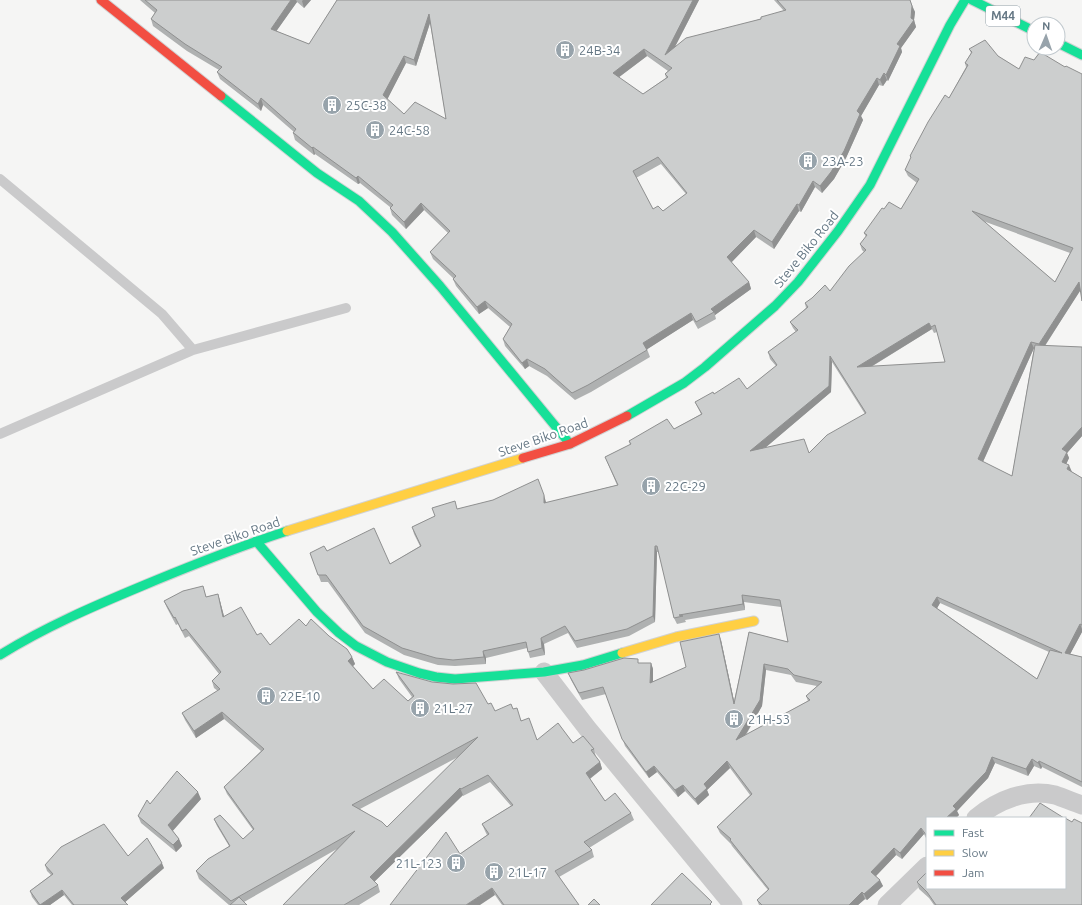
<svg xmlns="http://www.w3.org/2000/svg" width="1082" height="905" font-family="Ubuntu,sans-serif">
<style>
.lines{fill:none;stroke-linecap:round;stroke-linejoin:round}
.fast-casing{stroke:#d1d2d3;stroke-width:11}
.slow-casing{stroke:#d1d2d3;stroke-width:11}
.jam-casing{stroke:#d1d2d3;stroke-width:11}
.lane{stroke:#cacacb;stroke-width:10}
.street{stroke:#cacacb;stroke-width:19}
.fast{stroke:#16e098;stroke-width:9}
.slow{stroke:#ffcf43;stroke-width:9}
.jam{stroke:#f24e42;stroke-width:9}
.wall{fill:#afb1b1;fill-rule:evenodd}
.shaded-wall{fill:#8f9090}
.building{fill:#cccece;stroke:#8f9090;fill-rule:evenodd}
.labels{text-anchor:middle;stroke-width:4;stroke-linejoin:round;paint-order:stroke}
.shield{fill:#fff;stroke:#93a0a9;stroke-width:1}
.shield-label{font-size:12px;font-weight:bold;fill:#657784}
.poi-label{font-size:13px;fill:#657784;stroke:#fff;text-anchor:start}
.street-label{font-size:13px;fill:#657784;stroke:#fff}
</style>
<rect width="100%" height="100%" fill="#f5f5f4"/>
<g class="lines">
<defs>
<path id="fast" d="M972,0L1034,31
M1058,43L1082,55
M221,96L317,173L359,201L392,232L440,286L570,444
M627,416L684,383L705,367L775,306L798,282L838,231L870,185L950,25L965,0
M256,541L317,612L339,633L356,646L387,662L419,673L436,677L455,679L544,672L583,665L622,653
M0,655C45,627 94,606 142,586C190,566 238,547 287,531"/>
<path id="slow" d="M287,531L523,458
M622,653L676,637L754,621"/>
<path id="jam" d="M101,0L221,96
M523,458L570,444L627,416"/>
</defs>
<!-- fast casing -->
<use href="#fast" class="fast-casing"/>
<!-- slow casing -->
<use href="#slow" class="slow-casing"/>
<!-- jam casing -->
<use href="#jam" class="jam-casing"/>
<!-- lane -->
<path class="lane" d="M0,179L162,314L193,350
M0,434L193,350L346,308"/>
<!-- street -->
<path class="street" d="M544,672L587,728L733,905
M976,818C998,800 1027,788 1055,795C1064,798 1073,802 1082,805
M887,905L927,866"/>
<!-- fast -->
<use href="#fast" class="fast"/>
<!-- slow -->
<use href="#slow" class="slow"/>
<!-- jam -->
<use href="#jam" class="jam"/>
</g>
<!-- wall -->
<path class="wall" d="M140,0H311L304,8L297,2L276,31L309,44L337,0H699L675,47L784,11L774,0H910L915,12L914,20L916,27L901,48L902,52L888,81L887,80L883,86L879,85L861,116L863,120L846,158L834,179L822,193L815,187L801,212L799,211L774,249L756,237L731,262L749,282L751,289L715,315L716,319L698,329L693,320L647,349L650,357L591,392L575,400L547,376L529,366L525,369L505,346L503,339L510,327L488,308L479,314L456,286L453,279H454L433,259L430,252L448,233L424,210L406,229L392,215L390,208V207L360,183L358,184L315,154L314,155L295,140L293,133L294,132L263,105L261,111L220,79L217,72L219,70L187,51L153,26L151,19L155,13ZM430,23L446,119L404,114L387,99L406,63L416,66ZM647,56L668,71L665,74L666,78L643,94L618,78ZM661,164L686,194L663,211L653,209L636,178Z
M969,49L998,56L1019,69L1034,60L1040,52L1080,290L1045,346L1082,347V436L1067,453L1069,458L1066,464L1072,472L1082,478V632L1070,654L1082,657V787L1042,767L1041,769L1034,766L1028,776L995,763L988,778L957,811L959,815L956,818H927V840L924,834L902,859L896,855L876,876L883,886L867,900L865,899L858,905H759L757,900L768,890L732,846L731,844L720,833L717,827L750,795L730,768L707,790L709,795L698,805L685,791L678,797L657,772L649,778L625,746L606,694L582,700L571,680L568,673L639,663H651L653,669V682L686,667L721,640L734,701L749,632L788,642L781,607L744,602L745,610L685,620L686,622L677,624L674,618L659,552H657L655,622L629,636L577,648L568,633L544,644L545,655L530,658L527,648L486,658V664L455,666L438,665L404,655L365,633L328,582H321L310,553L327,551L390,564L420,546L414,534L412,527L435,516L458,509L546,502V503L617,485L605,457L630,445L629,441L674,429L701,414L695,402L714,394L747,389L776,366L770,359L768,352L796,332L793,328L790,322L806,308L805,303L830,291L864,252L862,250L860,244L866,237L864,233L884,209H901L917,183L908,176L905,170L911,158L910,156L949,98L966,67L965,63L971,53ZM983,221L1070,253L1055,282ZM932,329L934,333L937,332L945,362L871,367ZM1034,348L1012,476L983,462ZM832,362L865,414L809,453L765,448L831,392ZM940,603L1049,652L1037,679L937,608ZM766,670L791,675L796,682L817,686L806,696L808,701L746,735L762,706Z
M203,586L206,597L218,594L220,601L224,616L257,635L270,645L306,626L352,657L355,664L353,666L373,689L408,701L412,697L399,679L396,672L488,704L495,711L513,709L522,721L537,740L573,743L594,749L596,757L600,762L602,769L590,779L605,801L631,813L634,820L589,848L592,850L594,857L559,877L579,905H502L495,895L460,854L487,835L485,831L482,824L511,806L490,782L463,796V795L374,882L378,885L380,892L359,905H283L337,849L244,902L247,905H229L199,879L196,871L229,846L217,826L214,819L243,839L253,830L227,794L224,787L261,751L224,719L196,738L185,720L182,713L218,691L214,688L212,681L219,674L189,636L185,638L178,624L176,625L167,608L164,601ZM460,756L387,827L360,809Z
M201,799L172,830L179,839L182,846L176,852L141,823L138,816L150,804Z
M1072,822L1082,905H934L929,898L919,889L917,882L927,888H1065Z
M128,856L164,868L125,902L128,905H72L64,895L50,905H38L32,897L30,891L51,875L47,871L45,865Z"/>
<!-- shaded-wall -->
<path class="shaded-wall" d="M291,0H296L297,2L273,36L271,29Z
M303,0H311L304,8L302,1Z
M693,0H699L667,62L665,55Z
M912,6L915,12L914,20L916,27L901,48L902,52L888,81L886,75L897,44L911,18Z
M429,14L431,20L416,66L414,60Z
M644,49L647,56L615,80L613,73Z
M404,56L406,63L386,102L383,95Z
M884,73L887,80L883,86L880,80Z
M877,78L879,85L861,116L863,120L846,158L834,179L822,193L820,186L857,111Z
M261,98L263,105L261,111L258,104Z
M313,147L315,154L314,155L312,148Z
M358,176L360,183L358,184L356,178Z
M813,181L815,187L801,212L799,205Z
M421,203L424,210L406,229L404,222Z
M797,204L799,211L774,249L772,242Z
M754,230L756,237L730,264L727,257Z
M749,282L751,289L715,315L714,312L711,309Z
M1079,282L1082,288L1042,350L1039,344Z
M485,301L488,308L479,314L477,307Z
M691,313L693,320L646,350L643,343Z
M929,323L932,329L859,374L857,367Z
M1031,342L1034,348L981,466L978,459Z
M830,356L832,362L831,392L753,458L750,451Z
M527,359L529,366L525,369L522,363Z
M1082,427V436L1067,453L1069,458L1064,469L1062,462V449Z
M1069,465L1072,472L1067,469Z
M544,495L546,502L547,510L544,503Z
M655,546L657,552L655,622L653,616Z
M218,594L220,601L226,624L223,617Z
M742,595L744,602L745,610L743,604Z
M937,597L940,603L935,612L932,605Z
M1080,624L1082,629V632L1067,660L1065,653Z
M719,634L721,640L736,710L734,704Z
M541,638L544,644L545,655L542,648Z
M483,651L486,658V664L484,657Z
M352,657L355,664L351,668L348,661Z
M651,663L653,669V689L650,683Z
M764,664L766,670L762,706L739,746L736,740Z
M222,712L224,719L196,738L194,731Z
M992,757L995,763L988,778L957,811L959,815L956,818H946L953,806Z
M1032,759L1034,766L1028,776L1026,769Z
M727,761L730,768L707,790L709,795L698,805L695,799L704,784Z
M1039,761L1042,767L1041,769L1038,763Z
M600,762L602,769L588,780L586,773Z
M654,766L657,772L649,778L646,772Z
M683,785L685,791L678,797L675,790Z
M460,788L463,795L372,884L370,877Z
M198,792L201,799L171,833L168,825Z
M921,828L924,834L902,859L900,853Z
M179,839L182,846L176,852L173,845Z
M894,848L896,855L874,878L871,872Z
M162,863L164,868L123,904L121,898Z
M880,880L883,886L867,900L864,894Z
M492,888L495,895L480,905H466Z
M62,890L64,895L50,905H40Z
M862,892L865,899L858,905H849Z"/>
<!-- building -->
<path class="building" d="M145,0H291L271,29L309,44L337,0H693L665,55L686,38L761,19V17L786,10L777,0H910L912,6L911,18L914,20L897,44L900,46L886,75L884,73L880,80L877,78L857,111L860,114L844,151L831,172L820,186L813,181L799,205L797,204L772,242L754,230L727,257L749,282L711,309L714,312L696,322L691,313L643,343L647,350L588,385L572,393L545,369L527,359L522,363L503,339L512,324L485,301L477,307L453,279L456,276L430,252L450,231L421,203L404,222L390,208L393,205L358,176L356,178L313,147L312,148L295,134L293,133L296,129L261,98L258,104L217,72L222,67L185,44L151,19L157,10ZM429,14L446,119L415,102L404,114L383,95L404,56L414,60ZM644,49L672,68L665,74L668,77L643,94L613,73ZM658,157L687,193L663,211L658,206L653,209L633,171Z
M985,40L998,56L1019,69L1025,57L1034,60L1040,52L1065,67L1066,66L1082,74V301L1079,282L1039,344L1031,342L978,459L1012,476L1035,345L1082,347V427L1062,449L1067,452L1062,462L1069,465L1067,469L1082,478V625L1080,624L1065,653L1082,657V782L1039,761L1038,763L1032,759L1026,769L992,757L986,772L953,806L956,809L946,818H927V836L921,828L900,853L894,848L871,872L880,880L864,894L862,892L849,905H762L757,900L769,889L730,840L731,839L717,827L752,794L727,761L704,784L707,788L695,799L683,785L675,790L654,766L646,772L622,739L603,687L579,693L568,673L584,670L624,658L638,659V663H651L650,683L686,667L680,642L719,634L734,704L749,632L788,642L780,600L742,595L743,604L679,615L683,616L674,618L657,546H655L653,616L627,629L575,641L565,626L541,638L542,648L528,652L526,642L483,651L484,657L453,660L436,658L402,648L363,626L326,575H318L310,553L324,546L327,551L374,528L390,564L421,546L412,527L435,516L432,508L455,501L457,509L493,500L538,479L544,495V503L618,485L605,457L631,444L629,441L667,419L674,429L702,414L695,402L713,392L714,394L739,378L747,389L777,365L768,352L798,330L790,322L808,307L805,303L812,298L825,285L830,291L849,266L866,250L860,244L867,235L864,233L882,208L884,209L889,202L901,209L919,179L905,170L911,157L910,156L928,122L945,95L949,98L968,65L965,63L972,52L969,49ZM972,211L1073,248L1055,282ZM929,323L931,327L935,325L945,362L857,367ZM830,356L866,413L827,435L809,453L804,439L750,451L829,386ZM937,597L1062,653L1050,650L1037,679L932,605ZM764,664L788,669L794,675L822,682L806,696L810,700L736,740L760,700Z
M203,586L206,597L218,594L223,617L241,607L257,635L261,633L270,645L299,619L306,626L311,619L329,636L347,649L352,657L348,661L373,689L384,679L408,701L414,696L396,672L432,682L453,684L476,683L488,704L491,703L495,711L511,704L513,709L517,708L521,721L529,718L537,740L558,723L573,743L583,736L594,749L591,750L600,762L586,773L605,801L615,793L631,813L584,842L592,850L555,871L579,905H504L492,888L466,905H390L446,832L460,854L489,834L482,824L513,805L488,775L461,789L460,788L370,877L378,885L344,905H283L355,831L231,901L196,871L208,859L230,846L214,819L220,815L243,839L254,829L224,787L264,749L222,712L194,731L182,713L220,689L212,681L221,672L186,629L182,631L175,617L174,618L164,601L183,591ZM478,737L387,827L382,822L352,805Z
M177,771L198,792L168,825L179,839L173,845L138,816L147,800L150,804Z
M1040,803L1064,818H1029Z
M1065,818L1072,822L1074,819L1082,823V905H936L927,892L917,882L927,872V888H1065Z
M104,824L128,856L147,838L162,863L121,898L128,905H74L62,890L40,905L30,891L53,874L45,865L61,847Z
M682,873L712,902L710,904L711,905H651Z
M239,897L247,905H230Z
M594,899L600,905H588Z"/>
<!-- icons -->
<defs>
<symbol id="building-disc" viewBox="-11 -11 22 22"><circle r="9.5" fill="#97a3ab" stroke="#fff"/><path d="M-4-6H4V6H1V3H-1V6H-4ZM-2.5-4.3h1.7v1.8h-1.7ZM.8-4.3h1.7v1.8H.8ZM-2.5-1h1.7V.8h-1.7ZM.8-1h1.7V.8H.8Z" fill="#fff"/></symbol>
</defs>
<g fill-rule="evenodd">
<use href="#building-disc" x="554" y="39" width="22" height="22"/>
<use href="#building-disc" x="321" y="94" width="22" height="22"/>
<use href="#building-disc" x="364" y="119" width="22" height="22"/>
<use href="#building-disc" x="797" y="150" width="22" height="22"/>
<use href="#building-disc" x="640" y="475" width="22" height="22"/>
<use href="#building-disc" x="255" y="685" width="22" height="22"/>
<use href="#building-disc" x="409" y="697" width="22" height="22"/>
<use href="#building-disc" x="723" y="708" width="22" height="22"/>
<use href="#building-disc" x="445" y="852" width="22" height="22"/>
<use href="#building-disc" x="483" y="861" width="22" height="22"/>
</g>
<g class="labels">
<!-- shield labels -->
<rect class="shield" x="986" y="6" width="34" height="20" rx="3"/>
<g class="shield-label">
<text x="1003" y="20">M44</text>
</g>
<!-- poi labels -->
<g class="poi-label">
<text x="579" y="55">24B-34</text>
<text x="346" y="110">25C-38</text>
<text x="389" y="135">24C-58</text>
<text x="822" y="166">23A-23</text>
<text x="665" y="491">22C-29</text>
<text x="280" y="701">22E-10</text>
<text x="434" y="713">21L-27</text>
<text x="748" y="724">21H-53</text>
<text x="442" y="868" text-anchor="end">21L-123</text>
<text x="508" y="877">21L-17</text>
</g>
<!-- street labels -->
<g class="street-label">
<text transform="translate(806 249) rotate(-51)" y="5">Steve Biko Road</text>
<text transform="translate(543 437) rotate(-19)" y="5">Steve Biko Road</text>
<text transform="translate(235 536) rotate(-19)" y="5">Steve Biko Road</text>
</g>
</g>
<!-- legend -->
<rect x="926" y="817" width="140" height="72" fill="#ffffff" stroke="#c1c9ce"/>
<rect x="934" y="830" width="20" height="6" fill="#16e098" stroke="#c1c9ce"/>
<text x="962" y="837" font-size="12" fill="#657784">Fast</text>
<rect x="934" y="850" width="20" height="6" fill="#ffcf43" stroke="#c1c9ce"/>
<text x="962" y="857" font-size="12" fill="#657784">Slow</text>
<rect x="934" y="870" width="20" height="6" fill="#f24e42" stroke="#c1c9ce"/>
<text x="962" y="877" font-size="12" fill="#657784">Jam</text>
<!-- north arrow -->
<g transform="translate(1046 36) rotate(2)"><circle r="19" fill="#ffffff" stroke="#c1c9ce"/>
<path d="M0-3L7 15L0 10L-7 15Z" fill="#97a3ab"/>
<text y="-6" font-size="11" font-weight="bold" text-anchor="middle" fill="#657784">N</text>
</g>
</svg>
